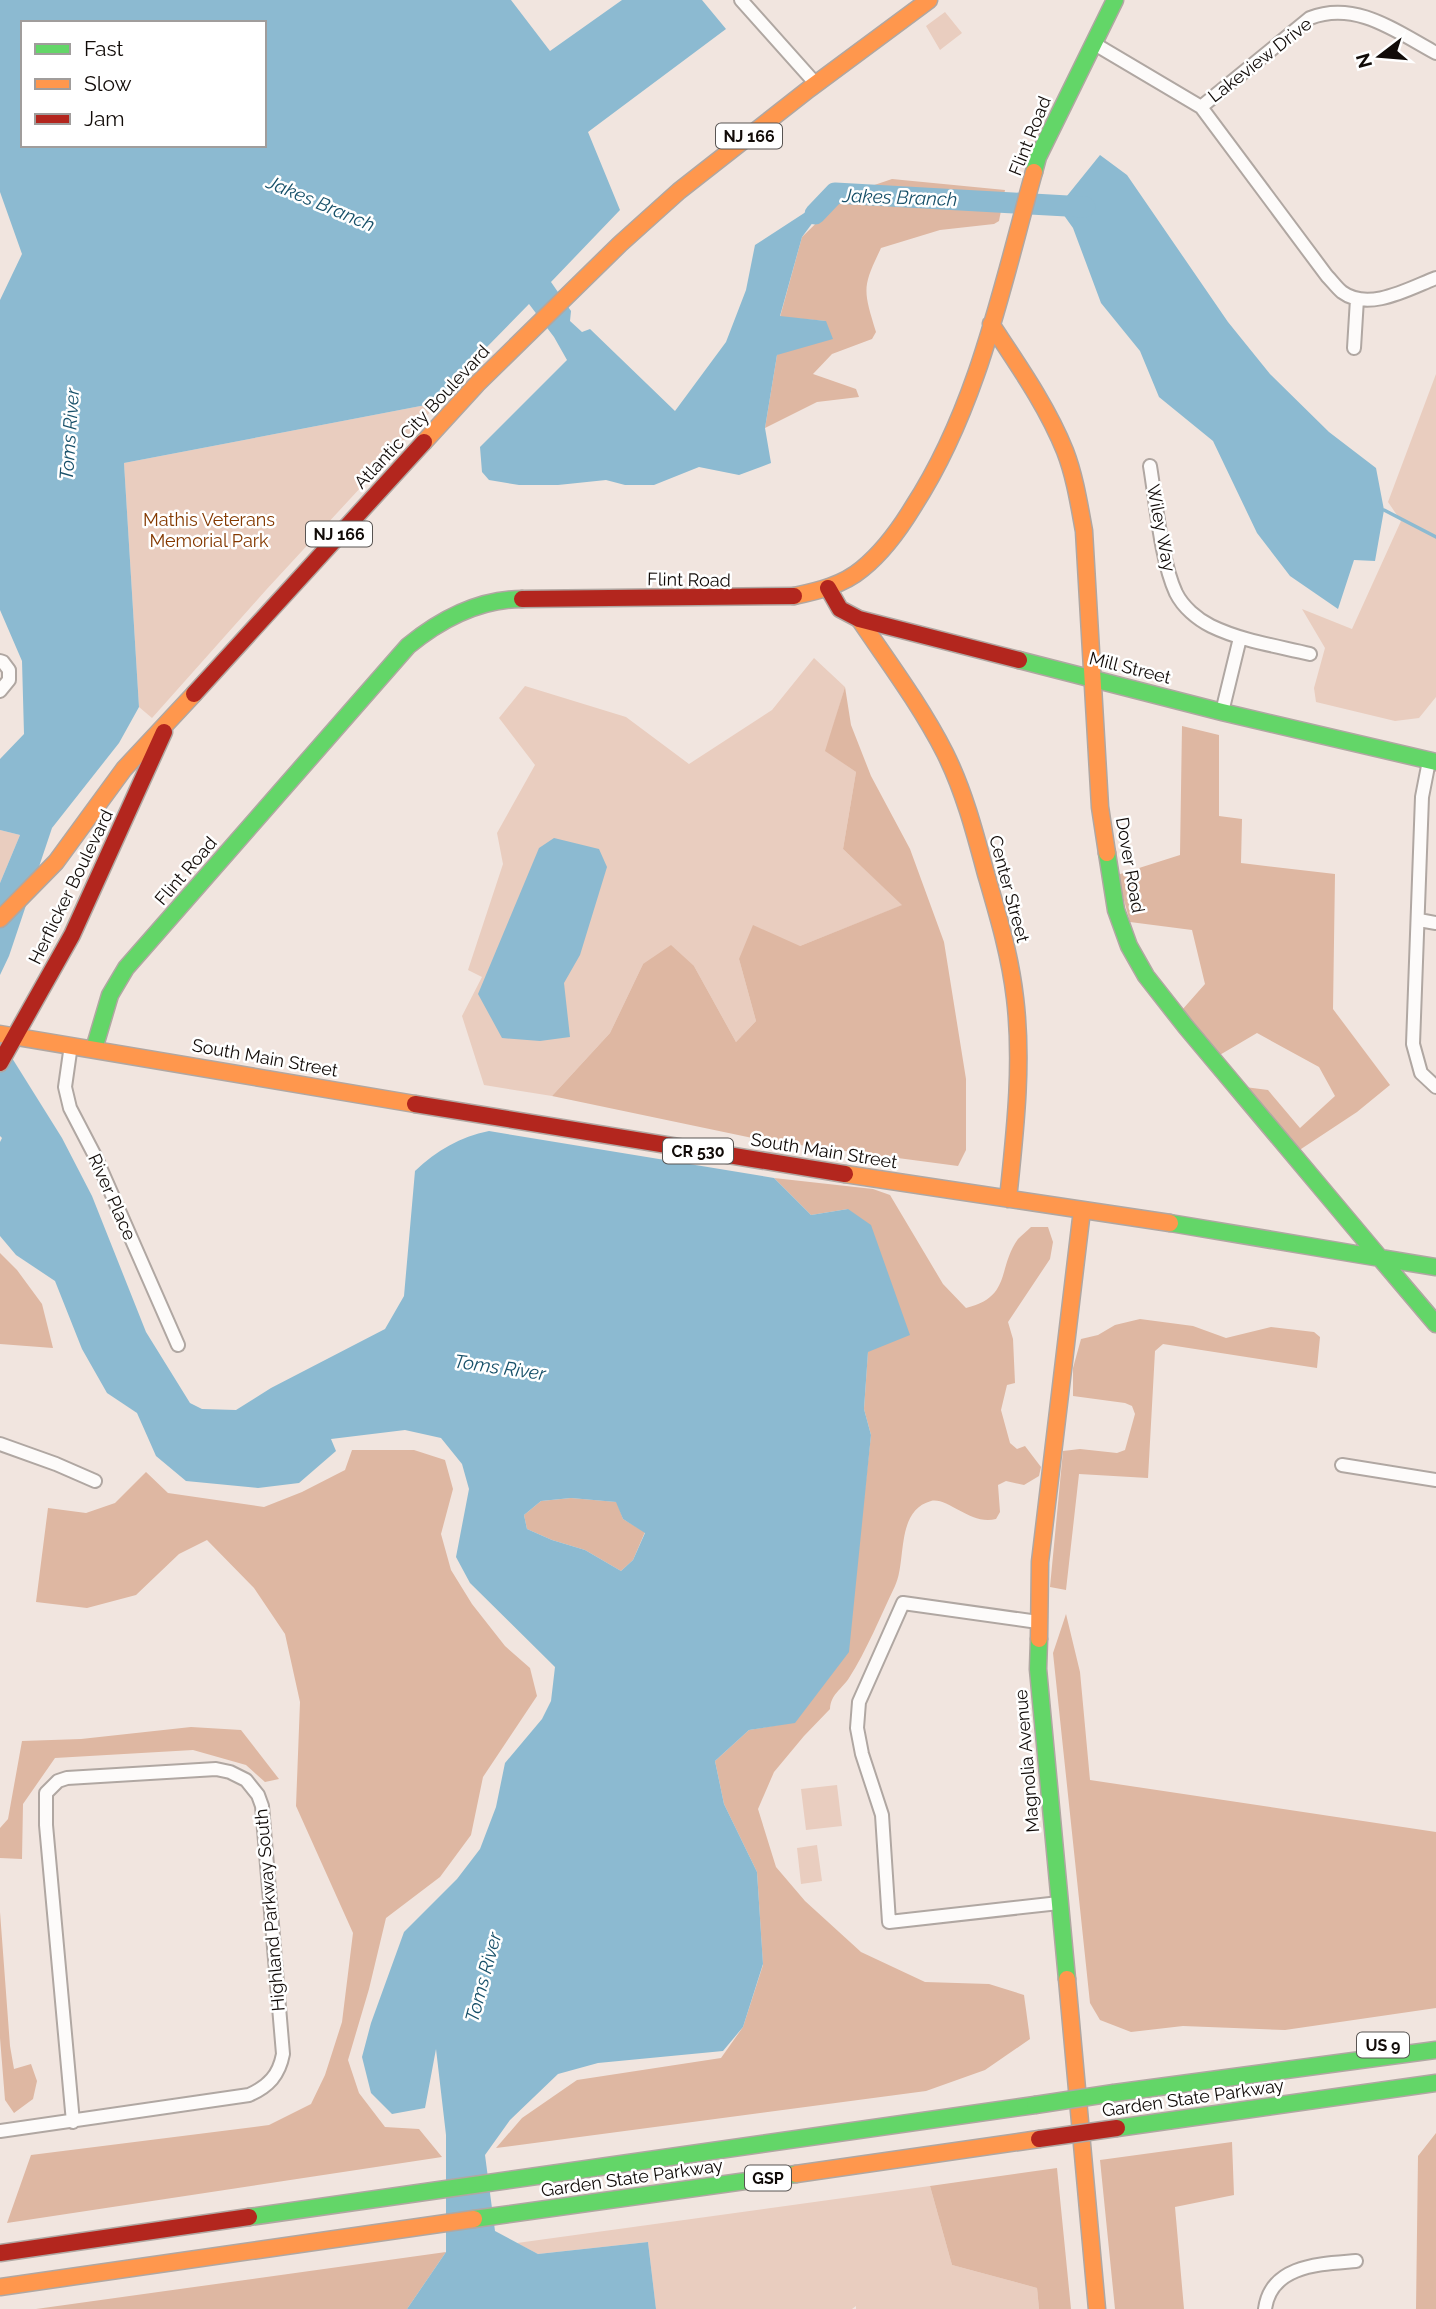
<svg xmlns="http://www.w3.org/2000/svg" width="1436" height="2309" font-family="Raleway,sans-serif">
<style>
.green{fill:#e9cdbf}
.forest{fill:#deb7a2}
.water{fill:#8cbad1;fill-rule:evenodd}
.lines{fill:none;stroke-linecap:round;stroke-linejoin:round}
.stream{stroke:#8cbad1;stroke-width:3.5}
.river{stroke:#8cbad1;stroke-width:21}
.street-casing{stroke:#b0a7a2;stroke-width:16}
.fast-casing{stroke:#b0a7a2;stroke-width:19}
.slow-casing{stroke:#b0a7a2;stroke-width:19}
.jam-casing{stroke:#b0a7a2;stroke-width:19}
.street{stroke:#fdfbfa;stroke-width:12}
.fast{stroke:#63d668;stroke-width:16}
.slow{stroke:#ff974d;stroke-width:16}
.jam{stroke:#b3261e;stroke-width:16}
.fast-bridge-casing{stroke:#b0a7a2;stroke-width:19;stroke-linecap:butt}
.jam-bridge-casing{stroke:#b0a7a2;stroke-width:19;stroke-linecap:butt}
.fast-bridge{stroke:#63d668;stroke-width:16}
.jam-bridge{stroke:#b3261e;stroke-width:16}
.labels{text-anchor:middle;stroke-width:5;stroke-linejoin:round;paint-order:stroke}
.shield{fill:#fff;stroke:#585452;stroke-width:2}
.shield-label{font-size:16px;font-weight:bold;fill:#110b08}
.street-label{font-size:18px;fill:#110b08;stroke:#fff}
.park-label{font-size:18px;fill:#843900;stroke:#fff}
.water-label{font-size:19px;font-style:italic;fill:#175069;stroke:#fff}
</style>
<rect width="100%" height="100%" fill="#f1e5df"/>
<!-- green -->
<path class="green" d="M945,12L962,33L940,50L926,26Z
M1436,374V697L1419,718L1395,721L1316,702L1314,688L1325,648L1302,609L1352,629L1401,521L1388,502Z
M431,404L434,408L266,590L152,718L139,707L124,463Z
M814,658L845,687L826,751L856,772L843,849L903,905L800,946L739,959L756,1021L736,1042L694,966L643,964L610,1033L552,1096L484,1085L462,1016L482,977L468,970L503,864L497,833L535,765L499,718L525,686L626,717L689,764L772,710Z
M0,830L20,835L0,883Z
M837,1785L842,1826L806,1830L801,1789Z
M817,1845L822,1881L801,1884L797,1848Z
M930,2186L952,2265L1037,2288L1039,2309H856V2306L852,2309H656L648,2242L538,2254L517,2243Z"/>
<!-- forest -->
<path class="forest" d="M892,179L1005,190L999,221L994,224L940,230L881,248C862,288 863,289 876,332L872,339L832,354L813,374L856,389L859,397L817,402L765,428L777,355L826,321L780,317L802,237L845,195Z
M845,687L851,725L871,776L910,849L944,942L966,1079V1150L958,1166L762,1140L552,1096L610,1033L643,964L671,945L694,966L736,1042L756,1021L739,959L753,925L800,946L902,905L843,849L856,772L825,751Z
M1182,726L1219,735V816L1242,819L1241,863L1335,874L1333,1009L1390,1085L1357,1112L1298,1151L1245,1087L1268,1090L1300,1128L1335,1096L1319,1067L1257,1033L1218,1056L1182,1010L1205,984L1192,930L1130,922L1117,875L1180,855Z
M774,1178L873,1189L890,1195L943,1284L966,1308C1012,1297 997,1268 1018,1239C1022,1235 1027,1231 1031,1227H1048L1053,1242L1050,1259L1008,1322L1013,1339L1015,1383L1007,1385L1001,1410L1010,1443L1017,1449L1025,1446L1041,1467L1039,1476L1024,1485L1006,1481L998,1485L1000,1512L996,1519C971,1526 948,1497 931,1501C895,1511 907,1561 895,1586C881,1615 866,1652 849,1678C841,1690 831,1694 830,1709L804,1736L774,1772L758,1809L776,1867L805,1901L861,1952L925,1982L989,1984L1024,1995L1030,2039L985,2070L926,2091L496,2148L522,2118L577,2080L721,2058L743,2027L763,1965L757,1872L724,1804L715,1761L749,1730L795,1722L861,1524L871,1435L864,1409L868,1351L848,1209L811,1215Z
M0,1253L17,1270L42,1304L53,1348L0,1344Z
M1140,1319L1193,1326L1226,1338L1271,1327L1314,1332L1320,1337L1317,1368L1163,1344L1155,1351L1148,1478L1079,1474L1066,1590L1050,1587L1063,1451L1080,1449L1117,1453L1125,1450L1135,1414L1132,1406L1125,1403L1073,1396V1368L1081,1339L1098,1335L1115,1325Z
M352,1450H414L445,1460L453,1489L441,1534L451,1570L472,1604L505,1646L530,1668L537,1696L483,1777L471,1835L440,1877L386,1918L369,1989L348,2060L359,2093L385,2127L419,2129L442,2157L7,2223L31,2155L269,2125L311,2104L325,2075L342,2022L353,1933L296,1806L300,1702L285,1634L254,1588L207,1540L179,1554L136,1595L87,1608L36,1602L48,1508L86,1513L115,1503L146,1472L168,1493L264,1507L302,1492L345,1470Z
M571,1498L617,1502L623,1519L645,1532L633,1560L621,1571L585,1550L552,1540L527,1529L524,1515L541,1501Z
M1066,1614L1080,1672L1090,1780L1436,1832V2008L1285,2030L1183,2026L1131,2032L1100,2020L1090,2003L1053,1653Z
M191,1727L241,1730L279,1779L265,1782L246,1765L193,1750L55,1758L23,1804L22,1859L0,1858V1828L8,1819L22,1741L81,1739Z
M0,1912L10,2046L14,2069L31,2064L37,2081L33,2099L14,2113L5,2100L0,2038Z
M1436,2133V2309H1416L1418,2156Z
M1232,2142L1234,2195L1175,2207L1184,2309H1115L1100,2160Z
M1057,2168L1071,2309H1039L1037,2288L952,2265L930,2186Z
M446,2252L407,2309H36Z"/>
<!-- water -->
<path class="water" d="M0,0H511L550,51L622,0H702L726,29L588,132L620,210L551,282L571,311L570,321L582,332L590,329L675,411L726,342L746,290L755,245L835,193L802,237L780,316L826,321L833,339L777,355L765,428L771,463L739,475L699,467L654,485H625L606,480L558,485H519L489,480L482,472L480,447L567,360L554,337L529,304L431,404L124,463L139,707L119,743L52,828L9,956L0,975V883L20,835L0,830V759L24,734L22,661L0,610V300L22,254L0,192ZM23,23H264V145H23Z
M1100,155L1127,175L1228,322L1270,374L1329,432L1376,468L1384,510L1375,561L1354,560L1338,609L1290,576L1257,533L1213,441L1159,397L1140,351L1101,303L1073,228L1058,207Z
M554,838L599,849L607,867L580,955L564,983L570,1037L540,1041L502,1038L478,994L539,848Z
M0,1055L12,1058L62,1138L92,1196L146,1332L190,1403L202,1409L236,1410L271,1388L385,1329L404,1296L415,1171C437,1150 460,1137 489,1131L774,1178L811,1215L848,1209L871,1225L910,1335L868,1352L864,1409L871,1435L849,1652L795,1723L749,1730L715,1761L724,1804L757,1872L763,1964L743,2027L723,2051L598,2063L558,2074L510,2120L485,2155L495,2231L538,2254L648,2242L656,2309H407L446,2252V2135L436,2049L425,2108L392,2114L371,2093L362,2057L371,2023L404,1932L457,1879L480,1849L496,1807L505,1763L542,1719L551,1701L555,1667L470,1583L456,1557L469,1489L462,1464L441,1438L405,1430L331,1439L336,1451L299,1483L258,1488L186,1481L156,1456L137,1413L107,1393L82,1349L55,1281L16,1255L0,1236V1142L2,1138L0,1136ZM571,1498L616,1502L623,1519L645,1533L633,1560L621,1571L585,1550L552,1540L527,1529L524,1515L541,1501Z"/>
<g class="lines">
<!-- stream -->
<path class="stream" d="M1384,510L1436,537"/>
<!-- river -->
<path class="river" d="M815,214L835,193L1085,207"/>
<defs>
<path id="street" d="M741,0L816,84
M1093,43L1201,107L1327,276C1332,281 1337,288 1342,292C1369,312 1410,288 1436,278
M1201,107L1310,18C1356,0 1397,32 1436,53
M1354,348L1357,299
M1150,466C1156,502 1161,561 1176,593C1183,607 1197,619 1211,626C1242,641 1277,646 1310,654
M0,661L3,662L9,670V680L0,691
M1222,712L1240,638
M1429,761L1422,797L1413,1044L1421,1073L1436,1087
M1419,920L1436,923
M71,1045L65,1087L70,1108L95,1156L178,1345
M0,1444L56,1464L95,1481
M1342,1465L1436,1480
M1038,1622L903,1603L859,1702L857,1728L862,1754L882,1815L889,1922L1059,1903
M0,2131L249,2095C269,2086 279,2075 283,2054L262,1806L258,1795L246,1780L230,1772L216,1769L67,1778L58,1781L46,1793V1825L73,2122
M1265,2309C1271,2264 1322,2264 1356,2261"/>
<path id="fast" d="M1034,172L1038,157L1115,0
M1019,660L1222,712L1436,762
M1107,853L1116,910L1129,946L1146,976L1186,1027L1380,1258L1436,1267
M94,1049L110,995L126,968L408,646C441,619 478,599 522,599
M1170,1223L1380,1258L1436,1324
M1039,1639L1038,1669L1067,1979
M1114,2093L1436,2050
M1117,2128L1436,2083
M249,2217L1035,2105
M474,2219L796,2174"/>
<path id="slow" d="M991,324C1018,365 1047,406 1065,451C1075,477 1079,504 1084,531L1100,807L1107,853
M424,442L477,384L620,244L679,191L809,89L929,0
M794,596C818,591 843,585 862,569C883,552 899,530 913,507C978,407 1002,286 1034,172
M859,619C889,663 921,706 945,753C964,791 975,833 986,874C998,915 1010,955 1015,998C1023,1064 1015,1132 1008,1199
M0,919L56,862L124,769L194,694
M0,1034L415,1104
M845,1174L1170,1223
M1039,1639L1040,1562L1082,1210
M1067,1979L1097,2309
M796,2174L1039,2139
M0,2287L474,2219"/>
<path id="jam" d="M828,588L840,609L859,619L1019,660
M522,599L794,596
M194,694L424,442
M0,1063L72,935L164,732
M415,1104L845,1174
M0,2253L249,2217"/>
</defs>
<!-- street casing -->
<use href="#street" class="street-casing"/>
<!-- fast casing -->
<use href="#fast" class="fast-casing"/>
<!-- slow casing -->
<use href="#slow" class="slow-casing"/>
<!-- jam casing -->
<use href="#jam" class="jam-casing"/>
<!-- street -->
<use href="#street" class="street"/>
<!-- fast -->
<use href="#fast" class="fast"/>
<!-- slow -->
<use href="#slow" class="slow"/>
<!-- jam -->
<use href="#jam" class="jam"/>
<defs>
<path id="fast-bridge" d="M1035,2105L1114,2093"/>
<path id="jam-bridge" d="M1039,2139L1117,2128"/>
</defs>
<!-- fast-bridge casing -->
<use href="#fast-bridge" class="fast-bridge-casing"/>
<!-- jam-bridge casing -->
<use href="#jam-bridge" class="jam-bridge-casing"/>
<!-- fast-bridge -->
<use href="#fast-bridge" class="fast-bridge"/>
<!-- jam-bridge -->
<use href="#jam-bridge" class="jam-bridge"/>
</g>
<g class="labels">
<!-- shield labels -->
<g class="shield">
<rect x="716" y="123.5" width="66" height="25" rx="5"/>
<rect x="306" y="521.5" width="66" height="25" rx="5"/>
<rect x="663" y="1138.5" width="70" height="25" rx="5"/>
<rect x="1357" y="2032.5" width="52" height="25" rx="5"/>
<rect x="745" y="2165.5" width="46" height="25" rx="5"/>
</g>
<g class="shield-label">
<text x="749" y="142">NJ 166</text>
<text x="339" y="540">NJ 166</text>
<text x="698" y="1157">CR 530</text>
<text x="1383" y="2051">US 9</text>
<text x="768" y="2184">GSP</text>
</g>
<!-- street labels -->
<g class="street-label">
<text transform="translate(1260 60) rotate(-38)" y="6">Lakeview Drive</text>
<text transform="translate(1030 136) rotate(-68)" y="6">Flint Road</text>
<text transform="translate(422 417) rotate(-47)" y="6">Atlantic City Boulevard</text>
<text transform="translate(1161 528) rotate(79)" y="6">Wiley Way</text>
<text transform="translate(689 580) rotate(1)" y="6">Flint Road</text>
<text transform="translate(1130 668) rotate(14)" y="6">Mill Street</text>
<text transform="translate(1130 865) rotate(80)" y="6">Dover Road</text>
<text transform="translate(186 871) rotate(-49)" y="6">Flint Road</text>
<text transform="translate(71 887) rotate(-64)" y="6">Herflicker Boulevard</text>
<text transform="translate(1009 889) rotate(75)" y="6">Center Street</text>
<text transform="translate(265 1058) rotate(10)" y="6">South Main Street</text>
<text transform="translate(824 1151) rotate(9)" y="6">South Main Street</text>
<text transform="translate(112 1197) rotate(66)" y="6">River Place</text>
<text transform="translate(1027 1761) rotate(-95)" y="6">Magnolia Avenue</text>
<text transform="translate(270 1910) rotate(-95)" y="6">Highland Parkway South</text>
<text transform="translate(1193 2098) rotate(-8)" y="6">Garden State Parkway</text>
<text transform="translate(632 2178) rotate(-8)" y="6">Garden State Parkway</text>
</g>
<!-- park labels -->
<g class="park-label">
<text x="209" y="526">Mathis Veterans<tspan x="209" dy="21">Memorial Park</tspan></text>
</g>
<!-- water labels -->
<g class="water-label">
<text transform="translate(900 197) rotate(2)" y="7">Jakes Branch</text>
<text transform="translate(321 203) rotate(23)" y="7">Jakes Branch</text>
<text transform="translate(69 434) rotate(-86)" y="7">Toms River</text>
<text transform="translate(500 1367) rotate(8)" y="7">Toms River</text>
<text transform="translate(483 1977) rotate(-75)" y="7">Toms River</text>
</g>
</g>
<!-- legend -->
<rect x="21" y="21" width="245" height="126" fill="#ffffff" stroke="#a09d9c" stroke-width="2"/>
<rect x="35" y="44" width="35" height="10" fill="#63d668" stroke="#a09d9c" stroke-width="2"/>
<text x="84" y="56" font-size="21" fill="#110b08">Fast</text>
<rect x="35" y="79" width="35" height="10" fill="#ff974d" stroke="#a09d9c" stroke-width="2"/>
<text x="84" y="91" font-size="21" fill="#110b08">Slow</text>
<rect x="35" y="114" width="35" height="10" fill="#b3261e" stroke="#a09d9c" stroke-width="2"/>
<text x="84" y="126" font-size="21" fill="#110b08">Jam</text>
<!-- north arrow -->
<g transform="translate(1380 56) rotate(254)" stroke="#ffffff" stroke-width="5" paint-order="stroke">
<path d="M0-5L12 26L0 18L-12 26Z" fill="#110b08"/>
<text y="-10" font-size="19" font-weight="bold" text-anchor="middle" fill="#110b08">N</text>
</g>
</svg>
